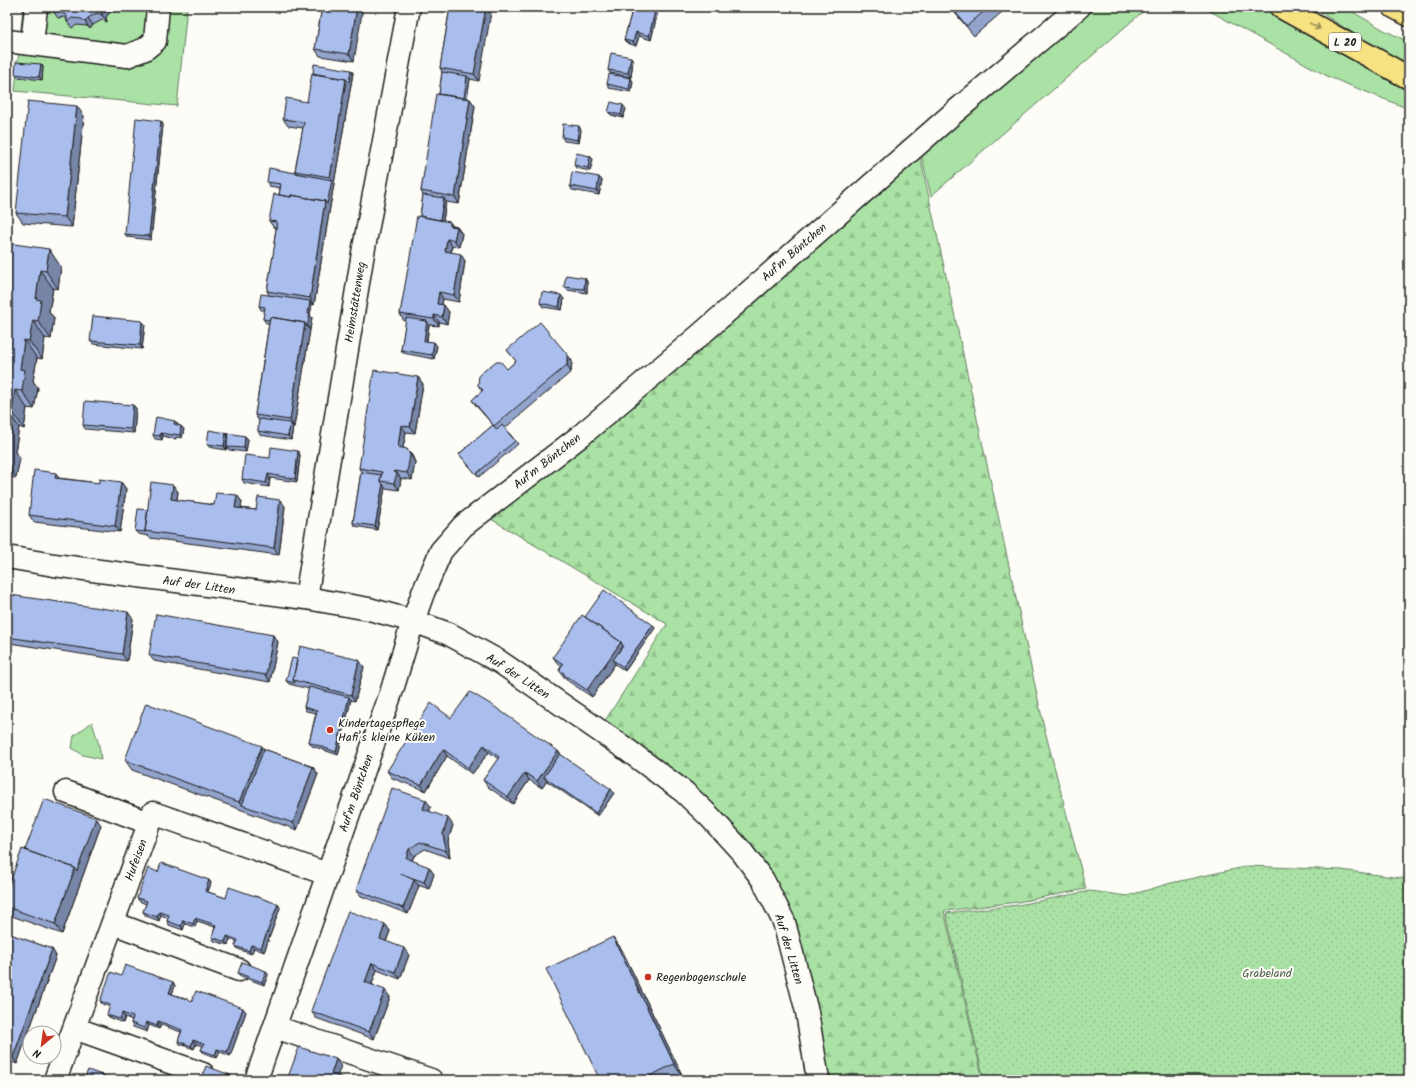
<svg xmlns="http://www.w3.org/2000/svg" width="1416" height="1087" font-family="Kalam,sans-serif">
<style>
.green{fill:#aae2a5;stroke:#637f60}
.forest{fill:url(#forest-firs);stroke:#637f60}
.garden{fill:url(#garden-dots);stroke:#637f60}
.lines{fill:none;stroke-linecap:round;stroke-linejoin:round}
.minor-casing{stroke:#1c1c1c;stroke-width:25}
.major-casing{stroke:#1c1c1c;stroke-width:25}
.minor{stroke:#fdfcf7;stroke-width:22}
.major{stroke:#f7e281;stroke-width:22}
.wall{fill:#92a3cc;stroke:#1c1c1c}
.shaded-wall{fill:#7785a6;stroke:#1c1c1c}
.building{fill:#aabeed;stroke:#1c1c1c}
.oneway{stroke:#948954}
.poi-dot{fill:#c8321e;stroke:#fdfcf7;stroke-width:1.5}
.labels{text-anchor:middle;stroke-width:4;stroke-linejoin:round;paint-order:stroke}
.shield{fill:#fdfcf7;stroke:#605f5e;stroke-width:1}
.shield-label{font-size:11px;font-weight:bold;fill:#1c1c1c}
.street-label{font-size:12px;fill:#1c1c1c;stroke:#fdfcf7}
.poi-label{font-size:12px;fill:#1c1c1c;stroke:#fdfcf7;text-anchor:start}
.park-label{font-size:12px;fill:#4e614c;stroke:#fdfcf7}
</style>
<defs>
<pattern id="forest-firs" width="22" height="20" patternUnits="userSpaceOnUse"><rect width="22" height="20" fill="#aae2a5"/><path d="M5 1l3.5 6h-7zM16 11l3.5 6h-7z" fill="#92c18d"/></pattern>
<pattern id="garden-dots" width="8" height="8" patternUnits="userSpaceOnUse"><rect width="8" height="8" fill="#aae2a5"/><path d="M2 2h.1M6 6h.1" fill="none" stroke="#92c18d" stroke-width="1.8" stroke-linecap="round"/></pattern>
</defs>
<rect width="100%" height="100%" fill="#fdfcf7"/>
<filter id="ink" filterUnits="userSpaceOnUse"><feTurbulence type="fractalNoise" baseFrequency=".025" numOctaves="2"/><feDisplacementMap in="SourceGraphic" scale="8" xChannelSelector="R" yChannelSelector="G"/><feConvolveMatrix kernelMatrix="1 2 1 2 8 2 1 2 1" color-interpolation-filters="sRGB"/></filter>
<g filter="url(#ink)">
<!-- green -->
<path class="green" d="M23,7H187L177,106L15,91Z
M1078,7H1148L931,196L919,145Z
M1196,7H1277L1409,77V109L1329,77L1208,10Z
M1312,7H1344L1384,30L1409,42V64L1376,48Z
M92,722L99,745L101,759L83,755L72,748L74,736Z"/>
<!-- forest -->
<path class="forest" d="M918,147L1044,727L1086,889L1018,902L944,911L983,1080H824L748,842L724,814L601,727L667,624L491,519Z"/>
<!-- garden -->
<path class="garden" d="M1249,866L1341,870L1409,879V1080H984L946,913L1018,905L1090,891L1127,896L1171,883Z"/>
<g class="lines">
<defs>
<path id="minor" d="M7,41L127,56L145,49L155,41L158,7
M32,44L36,7
M7,557L54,565L306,598L369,609L413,621L449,634L500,662L626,749L684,792L710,817L742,852L763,880L784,922L807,1012L818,1080
M306,598L363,253L409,7
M66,792L149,823
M113,923L239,970
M275,1027L431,1080
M74,1028L203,1074
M55,1080L153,813L327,874
M256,1080L392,690L413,621L423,593L441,551L463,526L579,437L700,335L950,116L1079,7"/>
<path id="major" d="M1281,7L1409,78
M1394,7L1409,15"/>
</defs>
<!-- minor casing -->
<use href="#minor" class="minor-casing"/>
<!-- major casing -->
<use href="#major" class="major-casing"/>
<!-- minor -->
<use href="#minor" class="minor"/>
<!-- major -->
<use href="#major" class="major"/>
</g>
<!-- wall -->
<path class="wall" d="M55,7H114V10L111,11L106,17L107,22L102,20L93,25L90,29L87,26L77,25L72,28L67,22V19L64,17L58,18L53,11Z
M322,7L354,61L320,56L315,49Z
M450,7L479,81L470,79L467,98L470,99L475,106L459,204L446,202L443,221L453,226L457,227L462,234L459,247L452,246L451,252L465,261L459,302L443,299L442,304L449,312L447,324L439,322V326L429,325L427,341L437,346L434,359L403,353L401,350L406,321H404L400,314L420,216L423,195L421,191L439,94L442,72L440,68Z
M633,7H659L651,40L639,36L636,46L627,43L624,40Z
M950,7H1008L974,36Z
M633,60L631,77L610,73L608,70Z
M41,64L43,67L42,80L17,77L15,74Z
M351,70L353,73L330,207L314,305L312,304L310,315L312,317L294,427H293L291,440L260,435L258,431L259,421L255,415L269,323H266L263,319L265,310H261L259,306L269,295L267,291L275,245L274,243L276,228H274L269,221L279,195L280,188L269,186L267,182L297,174L295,171L303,128L288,126L283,119Z
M631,78L633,82L631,92L609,88L607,84Z
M626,109L623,118L611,115L608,112Z
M84,116L72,227L23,223L16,213Z
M161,121L163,125L151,240L127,237L125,234Z
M581,130L579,143L564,141L562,137Z
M590,156L593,159L590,171L576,168L574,165Z
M599,177L602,180L599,195L572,190L570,186Z
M7,243L61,267L58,289L53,288L49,312L54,318L51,339L45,338L42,359L37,358L33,381L38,388L34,409L27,408L24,429L19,427L15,452L20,458L16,478L7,477Z
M585,278L587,282V293L567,290L564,287Z
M564,299L562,310L543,307L540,303Z
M145,324L142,349L93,344L90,341Z
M507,350L567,354L572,361L571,372L505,428L518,444L479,477L459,454L493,425L477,407L472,400L482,391L478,385L507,369L516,361Z
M418,377L423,384L415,433L406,432L403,448L412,455L415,462L412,480L400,478L401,479L399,490L385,488L377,530L355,526L353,523L361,472L359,468Z
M136,408L134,433L85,429L83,425Z
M175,421L178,424L177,425L181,426L184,429L182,438L176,437V439L163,436L162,440L155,439L153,435Z
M226,433L228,436L226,450L209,447L207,444Z
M245,436L248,439L246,452L229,450L227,447Z
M298,451L300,455L297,482L270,478L269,487L244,483L242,479L270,458Z
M59,478L99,483L121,482L126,489L120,532L34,522L29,515Z
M173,485L178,492L177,500L214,505L237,495L242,502L241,508L256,510L285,506L279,555L150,538L148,536L138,534L135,531L148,510Z
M7,615L133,619L127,661L9,643L7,641Z
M585,617L655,628L625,671L615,664L592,697L568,681L566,678L564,677L559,670L562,666L558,664L553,657Z
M273,635L278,642L270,682L154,661L149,655Z
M297,659L359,660L364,667L355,701L351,700L338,755L312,746L309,742L316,713L306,711L304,707L309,689L289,684L286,681Z
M451,718L558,751L560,754L614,793L598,816L547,781L542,788L529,780L513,804L488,787L483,780L498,759L489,752L472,774L447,756L426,791L392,778L387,771Z
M264,749L313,767L318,774L297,830L132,770L125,760Z
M431,807L429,811L453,825L448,841L450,858L425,849L414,856L412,861L434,874L429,889L418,885L419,886L408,914L361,896L356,890Z
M101,825L62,934L9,915L7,913V891L25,850Z
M158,872L209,880L211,883L208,892L226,898L278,904L280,908L264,952L254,948L251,954L238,949L235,946L237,942L230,939L228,945L214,941L212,937L215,927L197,921L195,927L185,924L183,930L169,925L167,921L168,918L161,915L159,921L146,916L143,912L146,904L139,901L137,898Z
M385,924L390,931L386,942L409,955L400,979L377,970L372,984L390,997L374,1039L316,1018L311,1011Z
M7,933L52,949L56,956L17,1064L7,1060Z
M613,937L622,950L683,1077L678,1080H600Z
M266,971L268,975L264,985L240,976L238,973Z
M121,976L173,982L175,986L172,994L192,1001L246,1012L230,1056L220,1052L217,1058L204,1053L201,1050L203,1046L196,1044L194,1049L180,1044L178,1041L181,1032L161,1025L159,1029L149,1025L147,1032L133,1027L131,1023L132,1020L125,1017L123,1023L110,1018L107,1015L110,1007L102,1004L100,1001Z
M202,1076L233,1079L232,1080H205Z"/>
<!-- shaded-wall -->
<path class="shaded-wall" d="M103,7H108L111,11L106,17L107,22L102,15L101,10Z
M357,7H363L354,61L349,54Z
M486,7H492L479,81L474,74Z
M656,7H659L651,40L649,36Z
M88,18L93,25L90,29L85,22Z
M636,32L639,36L636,46L633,42Z
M631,57L633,60L631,77L628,73Z
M41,64L43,67L42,80L39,77Z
M351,70L353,73L330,207L314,305L310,298L325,201L332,180L330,177L346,79Z
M467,76L470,79L466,104L463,101Z
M631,78L633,82L631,92L629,89Z
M470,99L475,106L459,204L455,197Z
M623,105L626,109L623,118L621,115Z
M77,106L84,116L72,227L65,217Z
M161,121L163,125L151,240L149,236Z
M579,126L581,130L579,143L577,140Z
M590,156L593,159L590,171L588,168Z
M599,177L602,180L599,195L597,191Z
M444,198L446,202L442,227L440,223Z
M450,222L455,229L450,226Z
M457,227L462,234L459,247L454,240Z
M447,239L452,246L450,258L445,251Z
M49,249L61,267L58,289L46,271Z
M461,254L465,261L459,302L454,295Z
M40,270L53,288L49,312L54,318L51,339L38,321L36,299Z
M585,278L587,282V293L584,289Z
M439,292L443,299L441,310L437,304Z
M561,295L564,299L562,310L559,307Z
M310,301L312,304L310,315L312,317L310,330L307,327L308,314Z
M444,305L449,312L447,324L442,317Z
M434,315L439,322V326L434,319Z
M33,320L45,338L42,359L29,341Z
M142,321L145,324L142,349L140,345Z
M427,321L429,325L426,344L424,341Z
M305,323L310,330L294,427L290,420Z
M24,340L37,358L33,381L38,388L34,409L22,391L20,369Z
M434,342L437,346L434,359L432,355Z
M567,354L572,361L571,372L567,365Z
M418,377L423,384L415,433L410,427Z
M15,390L27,408L24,429L12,411Z
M133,405L136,408L134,433L131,429Z
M7,410L19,427L15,452L20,458L16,478L7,465Z
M175,421L178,424L177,428L174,424Z
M290,423L293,426L291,440L288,436Z
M401,425L406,432L402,453L398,447Z
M181,426L184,429L182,438L180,435Z
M160,433L163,436L162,440L160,436Z
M226,433L228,436L226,450L224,446Z
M245,436L248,439L246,452L244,448Z
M407,449L415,462L412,480L407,473Z
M298,451L300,455L297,482L295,479Z
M394,471L396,474L397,473L401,479L399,490L394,483Z
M56,473L60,480L55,478Z
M268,474L270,478L269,487L266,483Z
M121,482L126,489L120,532L115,526Z
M383,484L385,488L377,530L375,526Z
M173,485L178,492L176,506L171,499Z
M237,495L242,502L240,514L235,508Z
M280,500L285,506L279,555L274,548Z
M128,612L133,619L127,661L122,654Z
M653,625L655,628L625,671L623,667Z
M273,635L278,642L270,682L266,675Z
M621,642L626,649L613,660L615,664L592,697L587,690Z
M359,660L364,667L355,701L351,695Z
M349,697L351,700L338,755L336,752Z
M484,745L489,752L472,774L468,768Z
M262,746L269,756L242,805L239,802Z
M443,749L447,756L426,791L421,785Z
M558,751L563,758L544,777L547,781L542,788L537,781Z
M313,767L318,774L297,830L293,823Z
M525,773L529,780L513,804L508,797Z
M611,789L614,793L598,816L596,813Z
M426,800L431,807L428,816L423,809Z
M96,818L101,825L62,934L55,924L75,868Z
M448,818L453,825L448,841L450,858L446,851L443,834Z
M409,849L414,856L410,865L406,858Z
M429,867L434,874L429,889L424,882Z
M209,880L211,883L207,894L205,891Z
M414,880L419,886L408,914L403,908Z
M278,904L280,908L264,952L261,948Z
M159,912L161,915L159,921L157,917Z
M195,918L197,921L195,927L193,924Z
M183,920L185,924L183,930L181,926Z
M385,924L390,931L384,946L380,939Z
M227,936L230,939L228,945L225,942Z
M613,937L622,950L683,1077L674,1064Z
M251,945L254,948L251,954L249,951Z
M404,948L409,955L400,979L395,972Z
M52,949L56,956L17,1064L13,1057Z
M372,963L377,970L370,989L365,982Z
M266,971L268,975L264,985L262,982Z
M173,982L175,986L171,996L169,993Z
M385,990L390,997L374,1039L369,1032Z
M243,1008L246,1012L230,1056L227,1052Z
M122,1013L125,1017L123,1023L120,1019Z
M158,1021L161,1025L159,1029L157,1026Z
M146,1022L149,1025L147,1032L144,1028Z
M193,1040L196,1044L194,1049L191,1046Z
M217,1049L220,1052L217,1058L215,1055Z
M336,1059L341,1066L336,1080L331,1074Z
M230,1075L233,1079L232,1080H228Z"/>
<!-- building -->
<path class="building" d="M55,7H103L101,10L102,15L97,13L88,18L85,22L82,19L72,18L67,22V16L59,11H53Z
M322,7H357L349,54L315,49Z
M450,7H486L474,74L440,68Z
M633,7H656L649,36L636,32L633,42L624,40Z
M951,7H989L967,26Z
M611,53L631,57L628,73L608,70Z
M16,62L41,64L39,77L15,74Z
M314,64L351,70L349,82L346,79L313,74Z
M442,72L467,76L464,98L439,94Z
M312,73L346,79L330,177L295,171L304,122L283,119L286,98L307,102Z
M609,74L631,78L629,89L607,84Z
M436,94L470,99L455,197L421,191Z
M28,101L77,106L65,217L16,213Z
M611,102L623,105L621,115L608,112Z
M136,118L161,121L149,236L125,234Z
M563,124L579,126L577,140L562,137Z
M576,153L590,156L588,168L574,165Z
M269,168L332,180L327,204L325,201L291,195V197L279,195L281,184L267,182Z
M572,172L599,177L597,191L570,186Z
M274,194L291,197V195L325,201L310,298L267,291L275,243H274L277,222L269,221Z
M423,195L444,198L440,220L420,216Z
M417,216L450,222V226L457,227L454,240L447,239L445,251L461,254L454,295L439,292L437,304L444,305L442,317L434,315V319L400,314Z
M7,243L49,249L46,271L40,270L36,299L41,300L38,321L33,320L29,341L24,340L20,369L25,370L22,391L15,390L12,411L7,410Z
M566,275L585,278L584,289L564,287Z
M542,292L561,295L559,307L540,303Z
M261,294L310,301L308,314H310L307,327L305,323L270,317L269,320L263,319L265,307L259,306Z
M93,316L142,321L140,345L90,341Z
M270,317L305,323L290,420L255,415Z
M406,318L427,321L424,341L434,342L432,355L401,350Z
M540,322L567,354V365L494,426L472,400L483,390L478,385L479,375L495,362H501L507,369L516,361L507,350Z
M374,370L418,377L410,427L401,425L398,447L407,449L410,455L407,473L394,471L393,472L397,473L394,483L380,481L382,472L359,468Z
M85,401L133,405L131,429L83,425Z
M156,417L175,421L174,424L181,426L180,435L173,434V435L160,433V436L153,435Z
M259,419L290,423L288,436L258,431Z
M493,425L497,430L502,425L515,441L476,474L459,454Z
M209,430L226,433L224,446L207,444Z
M228,433L245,436L244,448L227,447Z
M271,447L298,451L295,479L268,474L266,483L242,479L245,455L270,458Z
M34,470L56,473L55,478L99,483V479L121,482L115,526L29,515Z
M361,472L381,475L380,481L383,484L375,526L353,523Z
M151,482L173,485L171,499L214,505L216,493L237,495L235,508L256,510L258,497L280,500L274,548L145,531Z
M138,509L148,510L145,531L146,532L135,531Z
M604,590L653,625L623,667L613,660L623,646L621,642L585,617Z
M10,595L128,612L122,654L7,637V615Z
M156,614L273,635L266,675L149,655Z
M582,615L621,642L587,690L564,675V673L559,670L563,664L553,657Z
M300,646L359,660L351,695L293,680Z
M292,658L297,659L293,680L295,683L286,681Z
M309,687L349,697L336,752L309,742L317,711L304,707Z
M470,692L492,705L558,751L537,781L525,773L508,797L483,780L499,757L484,745L468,768L443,749L421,785L387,771L431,703L451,718Z
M146,703L262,746L239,802L125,760Z
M264,749L313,767L293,823L242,805Z
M560,754L611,789L596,813L544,777Z
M392,788L426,800L423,809L448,818L443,834L446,851L420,842L409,849L406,858L429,867L424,882L399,873L414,880L403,908L356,890Z
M44,799L96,818L77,871L75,868L25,850Z
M22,849L75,868L55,924L7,907V891Z
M161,863L209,880L205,891L226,898L229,887L278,904L261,948L251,945L249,951L235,946L238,940L227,936L225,942L212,937L216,925L195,918L193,924L183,920L181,926L167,921L169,915L159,912L157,917L143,912L147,901L137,898L148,868L158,872Z
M348,911L385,924L380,939L404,948L395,972L372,963L365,982L385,990L369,1032L311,1011Z
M7,933L52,949L13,1057L7,1055Z
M613,937L674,1064L642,1080H600L546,969Z
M242,962L266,971L262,982L238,973Z
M125,965L173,982L169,993L192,1001L196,991L243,1008L227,1052L217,1049L215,1055L201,1050L204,1044L193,1040L191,1046L178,1041L182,1030L158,1021L157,1026L146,1022L144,1028L131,1023L133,1017L122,1013L120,1019L107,1015L110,1005L100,1001L111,972L121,976Z
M299,1047L336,1059L331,1074L349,1080H287Z
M206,1066L230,1075L228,1080H212L202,1076Z
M88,1070L116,1080H84Z
M73,1077L81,1080H72Z"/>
<!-- one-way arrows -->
<defs><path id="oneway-shaft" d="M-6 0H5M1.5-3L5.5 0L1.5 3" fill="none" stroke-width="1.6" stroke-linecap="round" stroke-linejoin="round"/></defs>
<use class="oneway" href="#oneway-shaft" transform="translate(1315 26) rotate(29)"/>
</g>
<!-- markers -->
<g class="poi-dot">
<circle cx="330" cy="730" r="4"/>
<circle cx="648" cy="977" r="4"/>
</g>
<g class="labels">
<!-- shield labels -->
<rect class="shield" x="1329" y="33" width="32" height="18" rx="3"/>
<g class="shield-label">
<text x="1345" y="46">L 20</text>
</g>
<!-- street labels -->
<g class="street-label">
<text transform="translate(794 252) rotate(-41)" y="4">Auf'm Böntchen</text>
<text transform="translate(355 302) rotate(-81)" y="4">Heimstättenweg</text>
<text transform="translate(547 461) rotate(-38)" y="4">Auf'm Böntchen</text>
<text transform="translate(199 585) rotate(8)" y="4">Auf der Litten</text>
<text transform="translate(518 676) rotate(33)" y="4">Auf der Litten</text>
<text transform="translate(356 793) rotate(-71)" y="4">Auf'm Böntchen</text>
<text transform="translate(136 860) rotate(-70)" y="4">Hufeisen</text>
<text transform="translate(789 949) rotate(73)" y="4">Auf der Litten</text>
</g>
<!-- poi labels -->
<g class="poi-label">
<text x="338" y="727">Kindertagespflege<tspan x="338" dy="14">Hafi’s kleine Küken</tspan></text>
<text x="656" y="981">Regenbogenschule</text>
</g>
<!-- park labels -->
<g class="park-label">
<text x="1267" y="977">Grabeland</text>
</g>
</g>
<!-- margin -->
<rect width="1416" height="1087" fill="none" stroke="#fdfcf7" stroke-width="24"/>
<rect x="12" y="12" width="1392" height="1063" fill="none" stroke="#1c1c1c" stroke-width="1.5" filter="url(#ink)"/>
<!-- north arrow -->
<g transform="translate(42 1045) rotate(209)"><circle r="19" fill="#fdfcf7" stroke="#a3a29f"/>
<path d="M0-3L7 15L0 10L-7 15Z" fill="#c8321e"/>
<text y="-6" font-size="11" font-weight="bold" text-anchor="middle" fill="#1c1c1c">N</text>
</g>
</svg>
